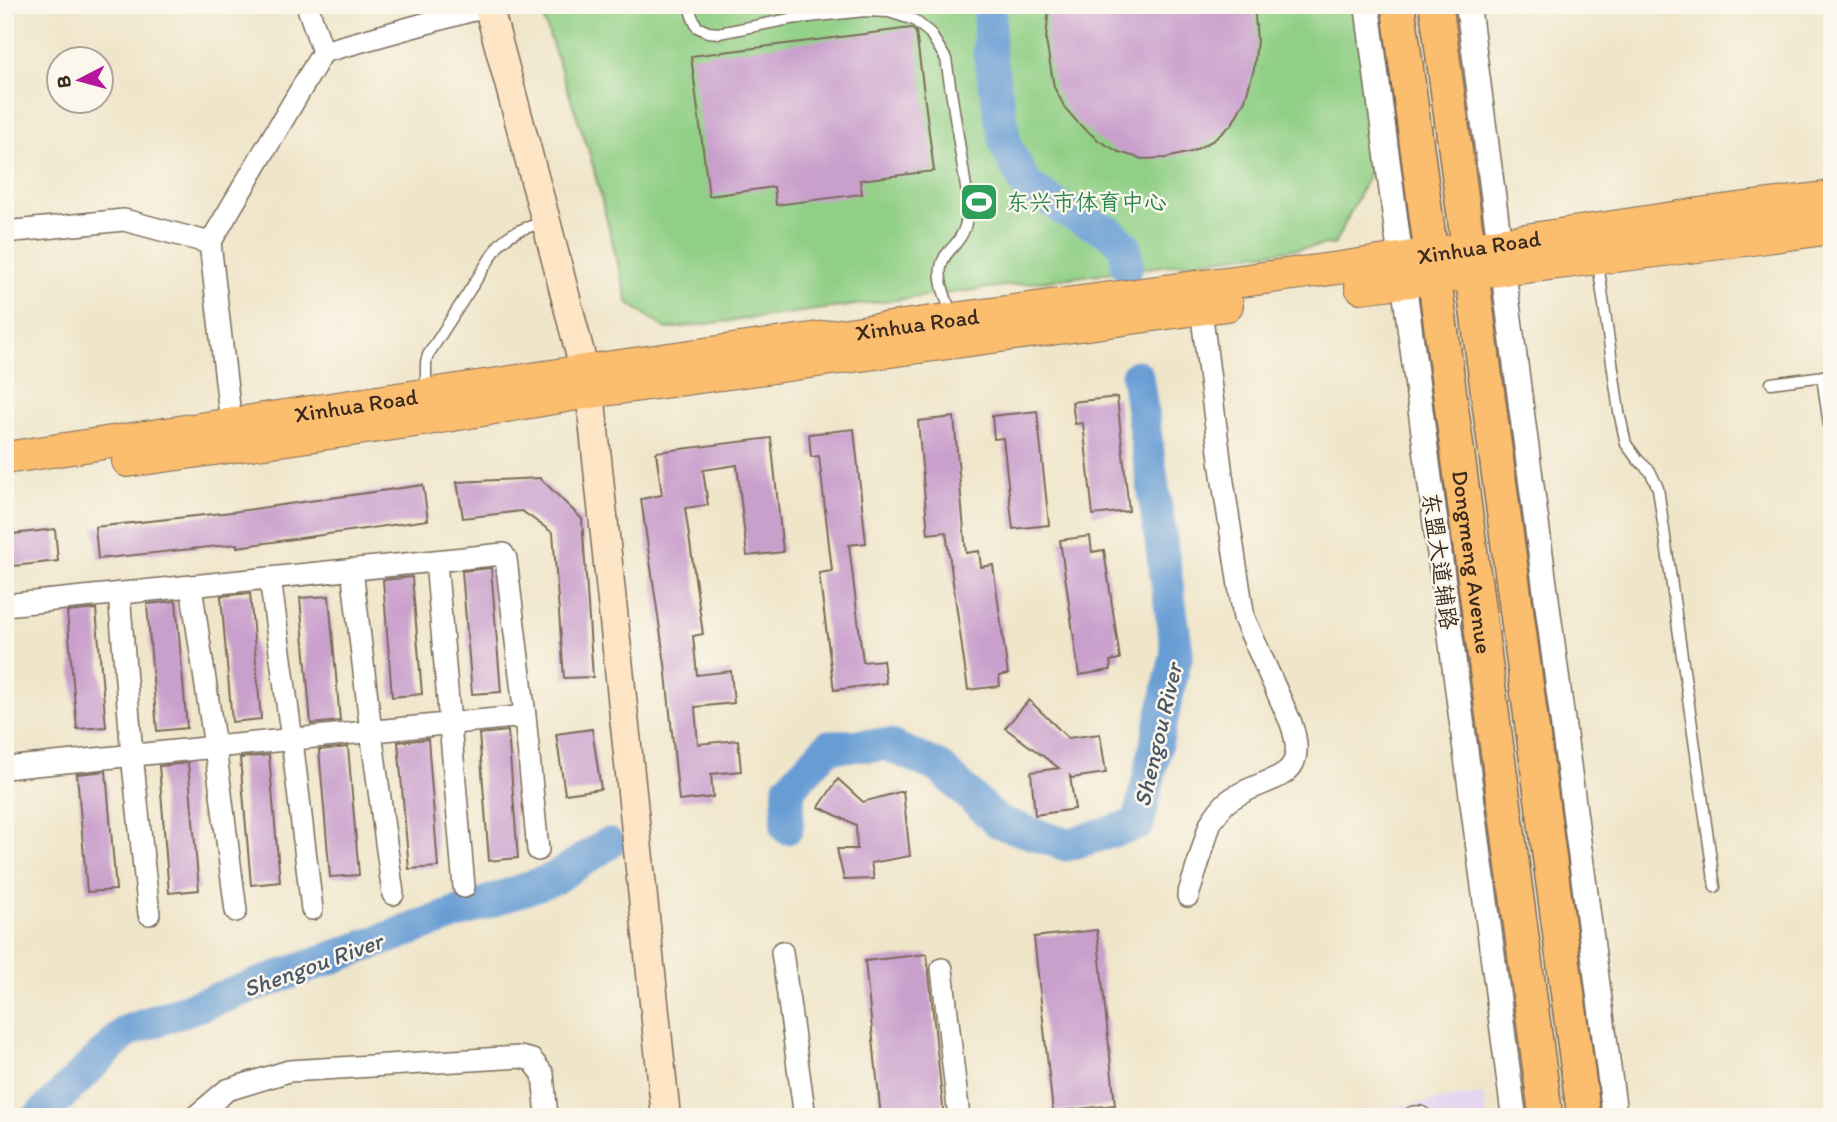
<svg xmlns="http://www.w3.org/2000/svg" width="1837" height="1122" font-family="Itim,'LXGW WenKai TC',sans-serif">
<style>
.built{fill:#e4d3f1}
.green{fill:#90cf85;stroke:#667c52;stroke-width:2}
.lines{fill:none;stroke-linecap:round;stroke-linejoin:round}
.river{stroke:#679dd4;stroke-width:33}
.building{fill:#c99fcc}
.service-casing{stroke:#7a6b5a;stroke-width:13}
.minor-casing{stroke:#7a6b5a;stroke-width:24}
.tertiary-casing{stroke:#7a6b5a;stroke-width:27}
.secondary-casing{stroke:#7a6b5a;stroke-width:31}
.primary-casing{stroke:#7a6b5a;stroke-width:34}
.trunk-casing{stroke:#7a6b5a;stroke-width:36}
.service{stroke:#fff;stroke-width:10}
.minor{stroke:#fff;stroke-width:21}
.tertiary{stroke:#fff;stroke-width:24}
.secondary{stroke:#fde5c5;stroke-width:28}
.primary{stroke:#fbbd6e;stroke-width:32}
.trunk{stroke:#fbbd6e;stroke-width:33}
.labels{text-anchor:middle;stroke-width:5;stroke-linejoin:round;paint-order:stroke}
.leisure-label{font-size:23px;fill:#27864d;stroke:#fbf7ec;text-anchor:start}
.street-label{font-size:23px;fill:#3b2a1e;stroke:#fbf7ec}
.water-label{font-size:24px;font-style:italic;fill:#4d5867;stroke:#fbf7ec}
</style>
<rect width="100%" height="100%" fill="#fbf7ec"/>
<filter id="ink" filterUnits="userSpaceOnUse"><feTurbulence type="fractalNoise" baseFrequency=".0143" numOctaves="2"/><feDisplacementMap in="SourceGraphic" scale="14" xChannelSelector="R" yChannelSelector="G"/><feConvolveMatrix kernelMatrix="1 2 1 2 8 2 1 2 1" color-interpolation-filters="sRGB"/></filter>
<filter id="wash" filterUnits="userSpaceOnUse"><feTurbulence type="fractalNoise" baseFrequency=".00686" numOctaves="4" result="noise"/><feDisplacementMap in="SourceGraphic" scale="28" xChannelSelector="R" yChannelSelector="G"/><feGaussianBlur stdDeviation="1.57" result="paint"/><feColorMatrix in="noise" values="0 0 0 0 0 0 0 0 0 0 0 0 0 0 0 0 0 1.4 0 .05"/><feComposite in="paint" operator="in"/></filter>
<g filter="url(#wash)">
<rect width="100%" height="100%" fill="#efe5c9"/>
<!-- built -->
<path class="built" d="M1484,1094L1487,1117H1314Z"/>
<!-- green -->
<path class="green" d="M539,5H1354L1376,160L1335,244L667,329L628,303L591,158Z"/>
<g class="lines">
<!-- river -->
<path class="river" d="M990,5L989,52L1006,147L1026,185L1066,211L1111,233L1125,246L1127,266
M787,828L789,788L829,746L888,745L939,767L998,822L1067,845L1138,824L1177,652L1137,376
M39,1117L127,1031L553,879L608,844"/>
</g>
<g id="blocks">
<!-- building -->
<path class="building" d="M1051,5H1254L1257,40L1254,69L1245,100L1232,124L1214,140L1191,152L1166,158L1142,159L1119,152L1098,140L1079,124L1065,108L1054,87L1046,41L1048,16Z
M911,28L916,32L934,171L860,180L862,194L776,205L774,187L709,196L691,56Z
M1117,397L1129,511L1093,515L1083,423L1075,424L1072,402Z
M1037,411L1049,525L1013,529L1003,438L994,439L992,416Z
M954,417L966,553L979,551L981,567L993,565L1008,674L999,676L1000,686L968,690L946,532L928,534L918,421Z
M854,429L866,543L849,545L863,662L883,660L886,683L834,690L819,573L832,571L819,456L811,457L809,434Z
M771,438L783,552L747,556L737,465L703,470L708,505L685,508L703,634L693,636L697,675L731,671L734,703L695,707L698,744L738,740L741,771L711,774L713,797L679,801L665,664L641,499L662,495L656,452Z
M540,478L582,519L593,677L564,678L553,533L522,511L463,518L457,482Z
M423,485L428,520L237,547V544L98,559L95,527L232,512Z
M55,529L58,561L5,567V535Z
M1090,536L1092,552L1104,550L1120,659L1110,661L1111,670L1079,675L1060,540Z
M491,568L501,692L472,694L462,571Z
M412,577L422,694L392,697L383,580Z
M250,593L261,719L232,722L221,596Z
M329,596L340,721L311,724L300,598Z
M176,601L187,728L157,731L147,604Z
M96,609L106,727L77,729L67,612Z
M1029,700L1068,738L1100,734L1106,773L1072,778L1070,776L1075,809L1035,815L1031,772L1059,768L1005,728Z
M592,729L601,789L565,794L556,734Z
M508,731L518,858L489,861L479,734Z
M428,739L438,867L409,869L398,742Z
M348,747L359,875L330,877L319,750Z
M269,755L280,882L251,885L240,758Z
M188,763L199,890L169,893L159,766Z
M106,771L116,890L87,892L77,774Z
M838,779L863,802L903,791L910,856L871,863L874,879L844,880L837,849H857L856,825L819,807Z
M1097,930L1115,1105L1053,1112L1034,937Z
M927,954L944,1117H881L865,961Z"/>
</g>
</g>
<g filter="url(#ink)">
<use href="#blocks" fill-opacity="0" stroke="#7a6b5a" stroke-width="2"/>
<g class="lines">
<defs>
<path id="service" d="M689,5L692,16L697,27L708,32L719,33L790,19L865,11L889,12L914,20L930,33L946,59L969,207C967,218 966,230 959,239C953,249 943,254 941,267C938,282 948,302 952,317
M1598,263L1619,412L1626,444L1638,460L1650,471L1658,488L1715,887
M1822,376L1832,447
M1771,383L1832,375
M426,392V362L428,355L498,246C512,230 526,228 545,222"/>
<path id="minor" d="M307,5L323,52
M5,232L124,220L210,243
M231,424L210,243L323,52L488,6
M436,561L464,887
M352,569L371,732L393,894
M270,578L292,740L312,909
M191,586L215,747L236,911
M119,593L132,755L149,914
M5,605L503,554L506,559L525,716L538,850
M5,768L525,716
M1188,896C1193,879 1199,862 1204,844C1207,836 1208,826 1213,819C1217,814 1222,806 1227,802C1262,774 1313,786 1291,723L1244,618L1222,475L1201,309
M782,952L805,1117
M942,969L959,1117
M195,1117L227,1090L289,1071L520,1057L532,1060L543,1074L547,1117
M1414,1117H1420"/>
<path id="tertiary" d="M1367,5L1514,1117
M1468,5L1615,1117"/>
<path id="secondary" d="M488,5L546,221L590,392L666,1117"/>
<g id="primary">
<path d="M1361,287L1730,242L1832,228"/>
<path id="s1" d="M5,458L584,371L953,319L1339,268L1706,213L1832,197"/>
<path d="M128,461L423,420L590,392L1227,305"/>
</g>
<g id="trunk">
<path id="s2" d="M1398,5L1546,1117"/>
<path d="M1436,5L1584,1117"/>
</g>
</defs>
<!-- service casing -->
<use href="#service" class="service-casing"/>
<!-- minor casing -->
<use href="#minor" class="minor-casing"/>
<!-- tertiary casing -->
<use href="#tertiary" class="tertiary-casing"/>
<!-- secondary casing -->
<use href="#secondary" class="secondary-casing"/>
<!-- primary casing -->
<use href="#primary" class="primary-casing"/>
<!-- trunk casing -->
<use href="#trunk" class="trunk-casing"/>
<!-- service -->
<use href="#service" class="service"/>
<!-- minor -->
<use href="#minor" class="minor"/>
<!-- tertiary -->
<use href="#tertiary" class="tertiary"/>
<!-- secondary -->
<use href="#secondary" class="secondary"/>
<!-- primary -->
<use href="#primary" class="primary"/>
<!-- trunk -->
<use href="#trunk" class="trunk"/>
</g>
</g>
<!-- icons -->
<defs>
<symbol id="stadium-square" viewBox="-11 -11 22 22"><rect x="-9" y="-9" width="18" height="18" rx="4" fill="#2e9e5b" stroke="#fbf7ec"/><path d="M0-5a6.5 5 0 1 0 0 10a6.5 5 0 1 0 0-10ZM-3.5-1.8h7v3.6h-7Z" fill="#fff"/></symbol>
</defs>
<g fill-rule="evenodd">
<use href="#stadium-square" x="957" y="180" width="44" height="44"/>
</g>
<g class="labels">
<!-- leisure labels -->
<g class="leisure-label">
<text x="1006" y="210">东兴市体育中心</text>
</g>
<!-- street labels -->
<g class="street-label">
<text dy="8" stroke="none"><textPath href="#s1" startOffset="1489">Xinhua Road</textPath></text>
<text dy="8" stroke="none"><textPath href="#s1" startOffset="922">Xinhua Road</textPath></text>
<text dy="8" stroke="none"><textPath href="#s1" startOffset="355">Xinhua Road</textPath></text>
<text transform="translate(1440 561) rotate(82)" y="8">东盟大道辅路</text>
<text dy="8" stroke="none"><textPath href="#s2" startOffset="562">Dongmeng Avenue</textPath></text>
</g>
<!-- water labels -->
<g class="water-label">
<text transform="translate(1158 735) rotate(-77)" y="8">Shengou River</text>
<text transform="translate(313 965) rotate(-20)" y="8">Shengou River</text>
</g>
</g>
<!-- margin -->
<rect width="1837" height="1122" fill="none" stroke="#fbf7ec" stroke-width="28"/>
<!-- north arrow -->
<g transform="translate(80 80) rotate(264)"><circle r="33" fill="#fbf7ec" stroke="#aea59a" stroke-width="2"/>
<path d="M0-5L12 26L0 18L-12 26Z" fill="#b5179e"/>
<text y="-10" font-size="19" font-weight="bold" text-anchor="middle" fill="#3b2a1e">B</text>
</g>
</svg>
